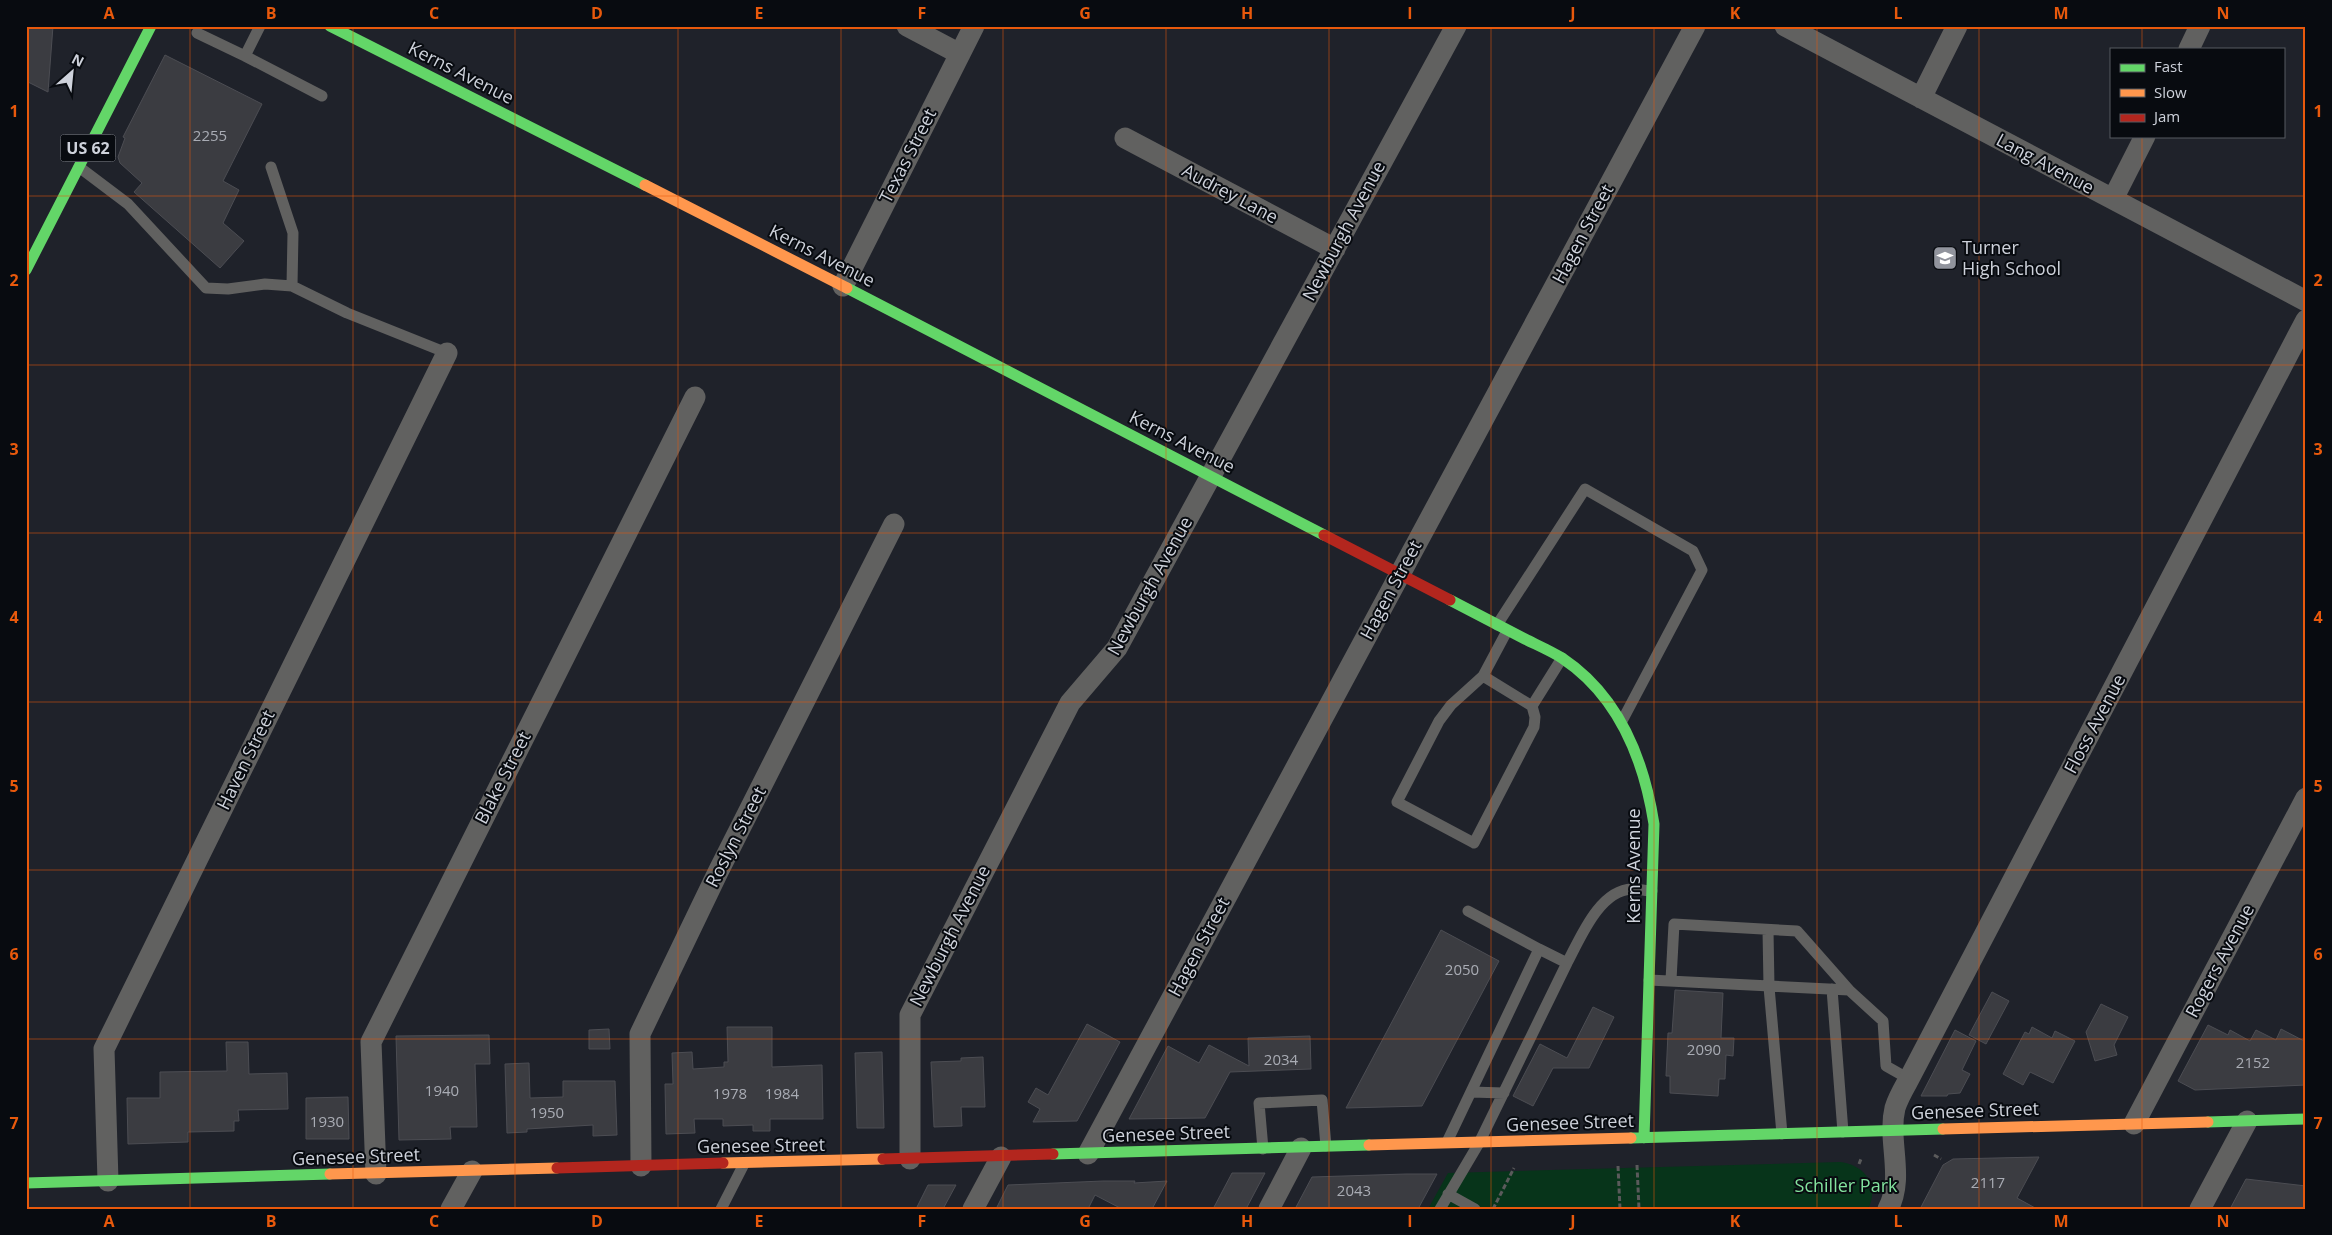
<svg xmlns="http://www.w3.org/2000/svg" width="2332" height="1235" font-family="'Open Sans',sans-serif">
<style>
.green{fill:#07341a}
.building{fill:#3b3c41;stroke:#4c4d53}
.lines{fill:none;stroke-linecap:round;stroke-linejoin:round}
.path{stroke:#5a5a5b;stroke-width:3;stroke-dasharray:5 2.5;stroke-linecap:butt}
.lane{stroke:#616160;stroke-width:11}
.street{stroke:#616160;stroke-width:21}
.fast{stroke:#63d668;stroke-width:11}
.slow{stroke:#ff974d;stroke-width:11}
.jam{stroke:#b3261e;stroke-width:11}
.grid{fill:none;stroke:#e8590c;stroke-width:1;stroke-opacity:0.55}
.labels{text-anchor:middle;stroke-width:4;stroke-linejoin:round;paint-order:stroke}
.number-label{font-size:15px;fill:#a9acb4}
.shield{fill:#080b10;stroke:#93969e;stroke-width:1}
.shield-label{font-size:16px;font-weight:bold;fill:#ced2db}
.street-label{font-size:18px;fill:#ced2db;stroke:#080b10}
.poi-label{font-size:18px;fill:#ced2db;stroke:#080b10;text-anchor:start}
.park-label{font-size:18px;fill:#83e39e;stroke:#080b10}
.neatline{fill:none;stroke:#e8590c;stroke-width:2}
.grid-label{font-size:16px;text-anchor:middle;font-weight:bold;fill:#e8590c}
</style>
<rect width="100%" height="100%" fill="#1f222a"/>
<!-- green -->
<path class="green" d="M1840,1162C1865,1165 1880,1186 1868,1209H1428L1448,1173Z"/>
<!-- building -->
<path class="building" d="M26,26H53L48,92L26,81Z
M165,55L262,104L223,181L239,190L223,223L244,241L220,268L134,192L142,183L120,163L118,157L125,138L123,137Z
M1441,930L1499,961L1422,1106L1346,1108Z
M1675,990L1723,993L1721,1038H1734L1733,1056L1726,1055L1725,1079H1719L1718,1096L1670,1093V1076H1666L1668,1033H1672Z
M1992,992L2009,1001L1986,1044L1969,1035Z
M2101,1004L2128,1017L2114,1045L2117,1055L2095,1061L2086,1032Z
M1593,1007L1614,1017L1589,1068H1553L1533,1106L1513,1096L1540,1044L1567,1058Z
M1087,1024L1120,1042L1077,1121L1033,1122L1040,1109L1028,1102L1036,1088L1048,1095Z
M2208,1025L2228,1035L2230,1030L2250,1041L2256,1030L2276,1040L2281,1029L2306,1042V1085L2195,1090L2178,1081Z
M727,1027H772V1067L822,1065L823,1119H770V1131H753V1125L723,1126V1119H694L695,1133L666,1134L665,1084H673L672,1053L692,1052L693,1069L724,1067V1062H728Z
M2032,1027L2052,1038L2055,1031L2075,1041L2053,1083L2030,1072L2023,1085L2003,1074L2025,1032L2029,1034Z
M609,1029L610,1049H589V1030Z
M1955,1030L1976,1041L1962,1070L1970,1074L1960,1093L1948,1094L1947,1096H1921Z
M489,1035L490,1064H475L477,1127H450L451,1139L399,1140L396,1036Z
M1310,1036L1311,1069L1230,1072L1205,1118L1129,1119L1168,1046L1199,1063L1209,1045L1249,1066L1248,1038Z
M226,1042H248L249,1074L287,1073L288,1109L238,1110L239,1121H234V1131L188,1132V1142L128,1144L127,1098H160V1072L227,1071Z
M882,1052L884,1128H857L855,1053Z
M983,1057L985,1107H961L962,1126L934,1127L931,1062L961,1061V1058Z
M529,1063L530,1098L563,1097V1081H615L617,1135L593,1136V1125L527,1129V1132L507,1133L505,1064Z
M348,1097L349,1139H306V1098Z
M2039,1157L2017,1198L2037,1209H1920L1943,1165L1953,1159Z
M1232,1173H1265L1246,1209H1213Z
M1406,1174H1437L1418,1209H1295L1312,1177Z
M2246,1179L2306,1186V1209H2230Z
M1103,1181H1135L1134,1183L1167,1181L1152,1209H1122L1095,1195L1088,1209H996L1008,1185Z
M928,1185H956L943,1209H916Z"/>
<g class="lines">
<!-- path -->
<path class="path" d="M1934,1155L1941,1159
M1859,1164L1861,1159
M1637,1165L1639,1209
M1618,1166L1620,1209
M1493,1209L1514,1168"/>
<!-- lane -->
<path class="lane" d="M197,33L245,56L260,26
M245,56L322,96
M79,167L128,204L206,288L228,289L265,284L292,286L347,313L447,353
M271,167L293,233L292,286
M1497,625L1585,489L1693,551L1702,570L1622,721
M1483,676L1532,706L1535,717L1534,727L1474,843L1397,802L1439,721L1451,705L1483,676L1507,631
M1532,706L1562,658
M1768,930L1769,987L1782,1134
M1567,963C1580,939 1599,890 1632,889C1639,889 1646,891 1652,891
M1649,980L1849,990L1883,1021L1886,1066L1909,1079
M1671,980L1674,924L1797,931L1849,990
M1832,989L1843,1132
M1471,1092L1504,1093
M1447,1142L1539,949L1468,911
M1263,1149L1259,1103L1322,1100L1326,1146
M1448,1194L1475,1209
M721,1209L744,1164
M1440,1209L1479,1143L1567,963L1539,949"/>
<!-- street -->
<path class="street" d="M907,26L960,54
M1785,26L2306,301
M2189,49L2200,26
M1921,98L1957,26
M1125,138L1335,249
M2113,199L2145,136
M843,286L974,26
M2134,1124L2306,798
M1088,1154L1695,26
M910,1159V1015L1070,703L1117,648L1456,26
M641,1166L640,1034L718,872L894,524
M376,1174L371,1042L695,397
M108,1181L104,1049L447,353
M451,1209L472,1171
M973,1209L1001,1157
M1269,1209L1301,1148
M1888,1209C1905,1177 1887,1141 1895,1108C1898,1098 1904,1088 1909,1079L2306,320
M2200,1209L2247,1121"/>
<!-- fast -->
<path class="fast" d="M330,26L645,185
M26,270L151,26
M847,288L1324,535
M1450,600C1475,613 1500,626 1525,639C1537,645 1551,651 1562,658C1619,696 1644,760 1654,824L1644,1138
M2208,1122L2306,1119
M1631,1138L1943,1129
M1053,1154L1369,1145
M26,1183L330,1174"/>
<!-- slow -->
<path class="slow" d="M645,185L847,288
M1943,1129L2208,1122
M1369,1145L1631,1138
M723,1163L883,1159
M330,1174L557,1168"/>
<!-- jam -->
<path class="jam" d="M1324,535L1450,600
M883,1159L1053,1154
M557,1168L723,1163"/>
</g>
<!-- grid -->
<path class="grid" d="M190,26V1209M353,26V1209M515,26V1209M678,26V1209M841,26V1209M1003,26V1209M1166,26V1209M1329,26V1209M1491,26V1209M1654,26V1209M1817,26V1209M1979,26V1209M2142,26V49M2142,136V1209M26,196H2306M26,365H2306M26,533H2306M26,702H2306M26,870H2306M26,1039H2306"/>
<!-- icons -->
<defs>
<symbol id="school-square" viewBox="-11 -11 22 22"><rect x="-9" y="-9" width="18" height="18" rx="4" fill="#91949d" stroke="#080b10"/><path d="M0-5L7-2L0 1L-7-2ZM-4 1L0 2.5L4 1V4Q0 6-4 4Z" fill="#fff"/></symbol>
</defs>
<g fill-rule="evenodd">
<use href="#school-square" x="1931" y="244" width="28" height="28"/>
</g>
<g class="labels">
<!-- number labels -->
<g class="number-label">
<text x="210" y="141">2255</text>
<text x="1462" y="975">2050</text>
<text x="1704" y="1055">2090</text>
<text x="1281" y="1065">2034</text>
<text x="2253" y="1068">2152</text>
<text x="442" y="1096">1940</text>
<text x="730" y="1099">1978</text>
<text x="782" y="1099">1984</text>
<text x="547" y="1118">1950</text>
<text x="327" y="1127">1930</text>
<text x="1988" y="1188">2117</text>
<text x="1354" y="1196">2043</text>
</g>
<!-- shield labels -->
<rect class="shield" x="60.5" y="134.5" width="55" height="27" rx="4"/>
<g class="shield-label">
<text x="88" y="154">US 62</text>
</g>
<!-- street labels -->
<g class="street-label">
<text transform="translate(461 73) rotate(27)" y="6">Kerns Avenue</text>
<text transform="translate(908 156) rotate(-63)" y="6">Texas Street</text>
<text transform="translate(2045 164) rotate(28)" y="6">Lang Avenue</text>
<text transform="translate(1230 194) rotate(28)" y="6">Audrey Lane</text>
<text transform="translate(1344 231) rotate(-62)" y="6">Newburgh Avenue</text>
<text transform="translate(1583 234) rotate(-62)" y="6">Hagen Street</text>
<text transform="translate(822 256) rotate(27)" y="6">Kerns Avenue</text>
<text transform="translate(1182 442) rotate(27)" y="6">Kerns Avenue</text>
<text transform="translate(1150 586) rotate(-61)" y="6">Newburgh Avenue</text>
<text transform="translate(1391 590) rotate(-62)" y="6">Hagen Street</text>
<text transform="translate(2095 724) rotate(-62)" y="6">Floss Avenue</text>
<text transform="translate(246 760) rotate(-64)" y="6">Haven Street</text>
<text transform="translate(503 778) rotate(-63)" y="6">Blake Street</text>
<text transform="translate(736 837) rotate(-63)" y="6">Roslyn Street</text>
<text transform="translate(1634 866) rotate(-90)" y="6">Kerns Avenue</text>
<text transform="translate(950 936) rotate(-63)" y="6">Newburgh Avenue</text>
<text transform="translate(1199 947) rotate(-62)" y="6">Hagen Street</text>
<text transform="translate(2220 961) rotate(-62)" y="6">Rogers Avenue</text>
<text transform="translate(1975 1111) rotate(-2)" y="6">Genesee Street</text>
<text transform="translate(1570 1123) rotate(-2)" y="6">Genesee Street</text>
<text transform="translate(1166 1134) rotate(-2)" y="6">Genesee Street</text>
<text transform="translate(761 1146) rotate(-1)" y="6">Genesee Street</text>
<text transform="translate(356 1157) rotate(-2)" y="6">Genesee Street</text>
</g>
<!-- poi labels -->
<g class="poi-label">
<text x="1962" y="254">Turner<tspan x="1962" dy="21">High School</tspan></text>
</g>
<!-- park labels -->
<g class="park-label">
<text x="1846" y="1192">Schiller Park</text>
</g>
</g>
<!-- border -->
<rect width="2332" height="1235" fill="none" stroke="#080b10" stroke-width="55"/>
<!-- legend -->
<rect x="2110" y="48" width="175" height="90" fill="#080b10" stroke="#575b61"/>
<rect x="2120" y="64" width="25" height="8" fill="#63d668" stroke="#575b61"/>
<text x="2154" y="72" font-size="15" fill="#ced2db">Fast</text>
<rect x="2120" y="89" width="25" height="8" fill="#ff974d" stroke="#575b61"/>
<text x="2154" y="98" font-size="15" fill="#ced2db">Slow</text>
<rect x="2120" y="114" width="25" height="8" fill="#b3261e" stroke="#575b61"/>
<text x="2154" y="122" font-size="15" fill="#ced2db">Jam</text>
<!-- north arrow -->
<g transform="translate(72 72) rotate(27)" stroke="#080b10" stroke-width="4" paint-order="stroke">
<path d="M0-4L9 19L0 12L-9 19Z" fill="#ced2db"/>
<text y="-8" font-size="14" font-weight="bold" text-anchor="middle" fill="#ced2db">N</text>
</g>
<rect x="28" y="28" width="2276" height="1180" class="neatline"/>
<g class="grid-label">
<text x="109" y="19">A</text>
<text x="271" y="19">B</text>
<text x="434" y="19">C</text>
<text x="597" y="19">D</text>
<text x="759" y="19">E</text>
<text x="922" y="19">F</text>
<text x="1085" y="19">G</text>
<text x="1247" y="19">H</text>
<text x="1410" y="19">I</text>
<text x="1573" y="19">J</text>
<text x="1735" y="19">K</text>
<text x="1898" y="19">L</text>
<text x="2061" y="19">M</text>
<text x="2223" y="19">N</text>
<text x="14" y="117">1</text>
<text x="2318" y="117">1</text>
<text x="14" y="286">2</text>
<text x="2318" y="286">2</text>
<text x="14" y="455">3</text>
<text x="2318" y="455">3</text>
<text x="14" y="623">4</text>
<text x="2318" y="623">4</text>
<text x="14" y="792">5</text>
<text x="2318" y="792">5</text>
<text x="14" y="960">6</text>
<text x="2318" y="960">6</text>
<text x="14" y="1129">7</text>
<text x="2318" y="1129">7</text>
<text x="109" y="1227">A</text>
<text x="271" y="1227">B</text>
<text x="434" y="1227">C</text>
<text x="597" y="1227">D</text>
<text x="759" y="1227">E</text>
<text x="922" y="1227">F</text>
<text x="1085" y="1227">G</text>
<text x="1247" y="1227">H</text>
<text x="1410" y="1227">I</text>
<text x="1573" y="1227">J</text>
<text x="1735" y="1227">K</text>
<text x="1898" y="1227">L</text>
<text x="2061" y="1227">M</text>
<text x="2223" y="1227">N</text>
</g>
</svg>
